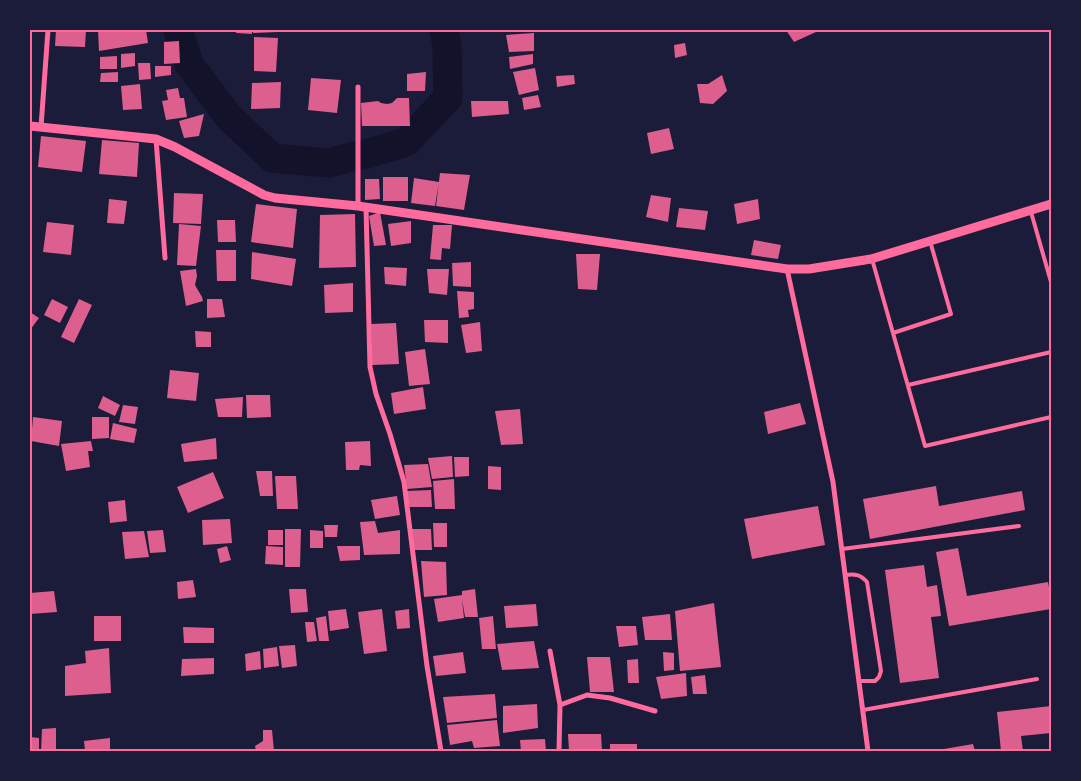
<svg xmlns="http://www.w3.org/2000/svg" width="1081" height="781" font-family="'IBM Plex Sans',sans-serif">
<style>
.lines{fill:none;stroke-linecap:round;stroke-linejoin:round}
.river{stroke:#12122b;stroke-width:29}
.building{fill:#dd5f8e}
.service{stroke:#ff6b9d;stroke-width:4}
.minor{stroke:#ff6b9d;stroke-width:5}
.tertiary{stroke:#ff6b9d;stroke-width:9}
.neatline{fill:none;stroke:#ff6b9d;stroke-width:2}
</style>
<rect width="100%" height="100%" fill="#1b1b3a"/>
<g class="lines">
<!-- river -->
<path class="river" d="M178,30L189,64L228,116L272,158L329,163L355,156
M363,155L406,142L448,98L447,47L444,30"/>
</g>
<!-- building -->
<path class="building" d="M56,30H86L85,47L55,46Z
M98,30H146L148,43L99,51Z
M236,30H252V34L236,33Z
M253,30H278V32L253,33Z
M279,30H297V32H279Z
M786,30H815L816,32L794,42Z
M534,33V51L509,52L506,35Z
M254,37L278,38L276,72L254,71Z
M179,41L180,63L164,64V42Z
M685,43L687,55L675,58L674,45Z
M135,53V66L121,68V54Z
M533,54V64L510,69L509,57Z
M117,56V69H100V57Z
M138,63H150L151,79L139,80Z
M155,66H171V75L155,77Z
M535,68L539,90L519,95L513,72Z
M118,72V82H100L101,73Z
M426,72L425,91H407V74Z
M574,75L575,84L557,87L556,76Z
M722,75L727,91L713,104L700,103L697,84H708Z
M311,78L341,80L337,113L308,110Z
M281,82L280,108L251,109L252,83Z
M140,84L142,109L123,110L121,86Z
M178,88L180,98H184L187,117L166,120L162,101L168,100L166,90Z
M538,95L541,107L524,110L522,98Z
M397,98H409L410,126H362L361,103L378,101L381,103L387,104L392,103Z
M471,101H508L509,114L472,117Z
M204,114L199,136L184,138L179,121Z
M669,128L674,149L651,154L647,133Z
M41,136L86,141L82,172L38,167Z
M102,140L139,143L137,177L99,174Z
M440,173L470,175L464,210L436,206Z
M383,177H408V201H383Z
M414,178L439,182L435,206L411,203Z
M365,179H379L380,199L365,200Z
M174,193L203,194L201,224L173,223Z
M651,195L671,198L668,222L646,217Z
M109,199L127,201L124,224L107,223Z
M758,199L760,219L737,224L734,204Z
M256,204L297,209L293,248L251,242Z
M679,208L708,211L705,230L676,227Z
M380,212L386,245L374,246L369,216Z
M355,214L356,267L319,268L320,215Z
M217,220H235L236,242H218Z
M411,221V243L391,246L388,224Z
M47,222L74,225L71,255L43,252Z
M179,224L201,226L196,266L177,265Z
M433,225H452L450,249L442,248L441,260L430,259Z
M754,240L781,245L778,259L751,255Z
M216,250H236V281H217Z
M252,252L296,259L292,286L251,279Z
M576,254H600L597,290L578,289Z
M471,262V287L453,286L452,263Z
M384,267L407,268L406,286L385,284Z
M196,269L197,276L195,285L202,297L203,301L186,306L180,271Z
M427,269H449L447,295L429,293Z
M353,283V312L325,313L324,285Z
M457,291L474,292V309L468,310L469,317L459,318Z
M52,299L68,307L60,323L44,315Z
M79,299L92,305L74,343L61,337Z
M207,299H222L225,317L207,318Z
M30,312L39,318L30,330Z
M424,320H448V343L425,342Z
M480,322L482,351L466,353L461,325Z
M396,323L399,364L372,365L371,324Z
M195,331L211,332V347H196Z
M425,349L430,384L409,386L405,352Z
M170,370L199,373L196,401L167,398Z
M423,387L426,409L394,414L391,393Z
M246,395H270L271,417L247,418Z
M103,396L120,405L115,416L98,408Z
M243,397L242,417H218L215,399Z
M800,403L806,424L768,434L764,412Z
M123,405L138,407L135,424L119,422Z
M520,409L523,444L501,445L495,411Z
M33,417L62,421L59,446L31,441Z
M92,417H109V438L92,439Z
M113,423L137,429L134,443L110,439Z
M216,438L217,459L184,462L181,444Z
M91,441L93,451H88L90,467L66,471L61,444Z
M370,441L371,466L360,465L359,470H346L345,442Z
M452,456L453,477L432,479L428,458Z
M454,457H469V476L455,477Z
M428,464L432,487L407,489L404,465Z
M488,466L501,467V490L488,489Z
M256,471H272L273,496H260Z
M213,472L224,498L188,513L177,487Z
M275,476H296L298,509H277Z
M454,479L455,509H435L433,481Z
M936,486L939,506L1022,491L1025,510L870,539L863,499Z
M431,490L432,507H409L406,491Z
M397,496L400,515L375,519L371,500Z
M125,500L127,521L110,523L108,502Z
M818,506L825,545L752,559L744,519Z
M230,519L232,543L203,545L202,520Z
M375,521L378,533L400,530V554L364,555L360,522Z
M433,523H447V547H434Z
M324,525H338L337,537H325Z
M285,529H301L300,567H285Z
M411,529H431L432,550H413Z
M163,530L166,552L150,553L147,531Z
M268,530H283V545H268Z
M310,530L323,531V548H310Z
M144,531L149,557L125,559L122,532Z
M227,546L231,560L220,563L217,549Z
M266,546L283,547V565L265,564Z
M337,546H360V560L340,561Z
M958,548L967,596L1048,582L1051,599V609L949,626L936,552Z
M421,561L446,562L447,595L424,597Z
M924,565L927,587L937,585L941,616L931,617L939,678L900,683L885,570Z
M193,580L196,597L178,599L177,582Z
M289,589H306L308,612L291,613Z
M475,589L478,617H465L462,599L464,618L438,622L434,599L462,595V591Z
M54,591L57,612L30,614V593Z
M714,603L721,667L680,671L675,611Z
M536,604L538,626L506,628L504,606Z
M346,609L349,628L330,631L328,611Z
M382,609L387,651L364,654L358,612Z
M409,609L410,628L397,629L395,611Z
M670,614L672,640H645L642,617Z
M94,616H121V641H94Z
M326,616L329,641H319L316,618Z
M493,616L496,649H482L479,618Z
M305,622H314L317,641L307,642Z
M616,626H636L638,645L619,647Z
M183,627L214,628V643H184Z
M534,641L539,668L502,670L497,644Z
M295,645L297,666L282,668L279,646Z
M277,647L279,666L264,668L263,649Z
M109,648L111,693L65,696V666L86,663L85,651Z
M260,651L261,669L246,671L245,654Z
M463,652L466,673L436,676L433,656Z
M663,652L674,653V670L664,671Z
M587,657H610L614,692H590Z
M214,658V674L181,676L182,659Z
M638,659L639,683H628L627,660Z
M686,673L687,696L661,699L656,677Z
M705,675L707,694H693L691,677Z
M495,694L497,718L447,723L443,697Z
M537,704L538,728L503,733V706Z
M1051,706V733L1021,736L1023,751H1001L997,712Z
M497,720L500,746L474,748L472,741L450,745L447,725Z
M56,728V751H41L42,729Z
M263,730H272L274,751H256L255,746L263,741Z
M568,734H601L602,751H569Z
M30,737L39,738V751H30Z
M110,738V751H85L84,741Z
M545,739L546,751H521L520,740Z
M610,744H637V751H610Z
M973,744L975,751H938V750Z"/>
<g class="lines">
<!-- service -->
<path class="service" d="M1031,212L1051,282
M872,259L925,446L1051,417
M893,333L951,314L930,241
M908,385L1051,352
M842,549L1019,526
M845,575C855,574 860,574 867,582L881,671L879,677L875,681H859
M863,710L1037,679"/>
<!-- minor -->
<path class="minor" d="M41,127L48,30
M156,139L165,258
M358,206V87
M366,207L370,367L376,394L390,434L404,482L427,666L441,751
M787,269L833,482L868,751
M550,651L560,705
M559,751L560,705L587,695L610,698L655,711"/>
<!-- tertiary -->
<path class="tertiary" d="M30,126L156,139L175,147L264,195L275,198L358,206L787,269H809L871,259L1051,204"/>
</g>
<!-- border -->
<rect width="1081" height="781" fill="none" stroke="#1b1b3a" stroke-width="62"/>
<rect x="31" y="31" width="1019" height="719" class="neatline"/>
</svg>
